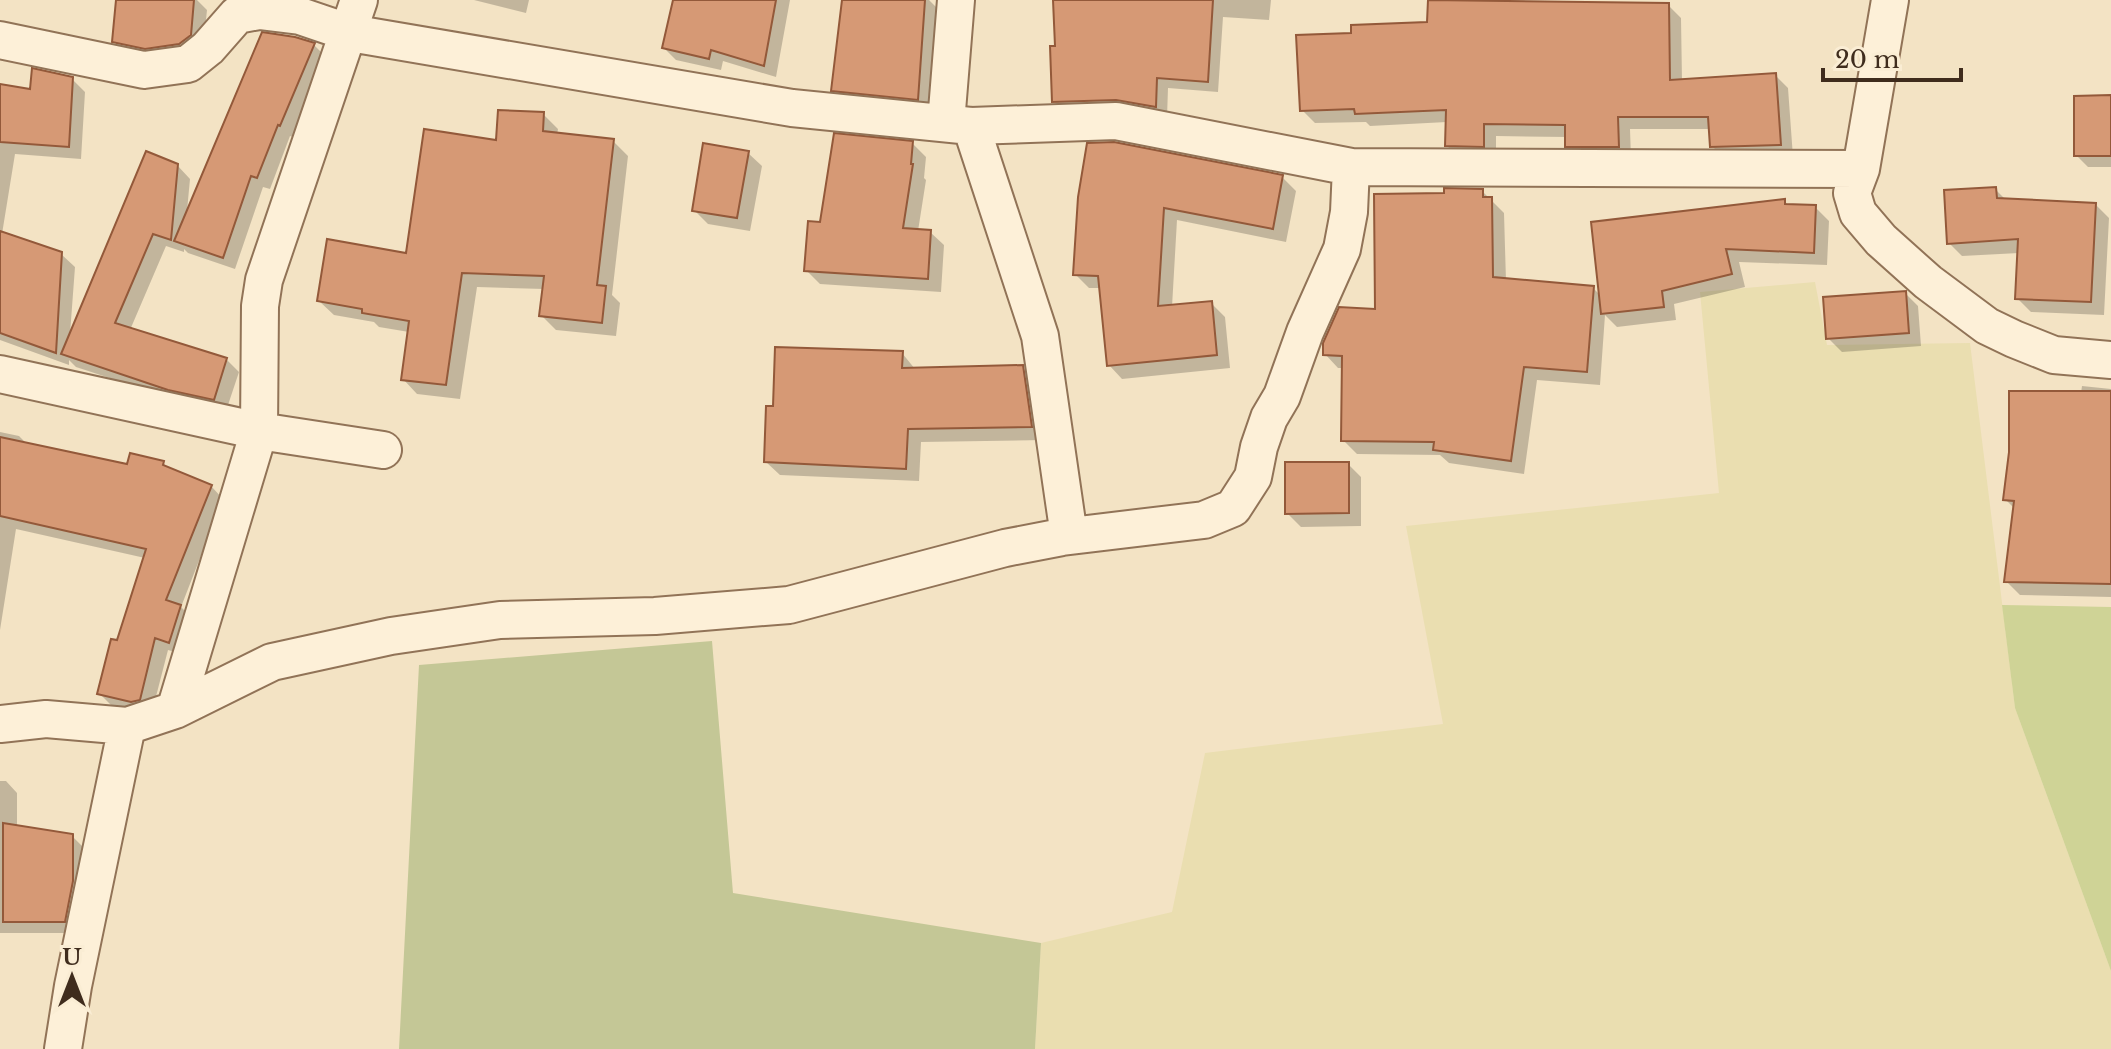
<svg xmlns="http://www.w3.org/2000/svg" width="2111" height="1049" font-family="'Libre Baskerville',serif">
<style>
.farmland{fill:#eadeb0}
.green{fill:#cfd396}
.cemetery{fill:#c4c796}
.shadow{fill:#0003}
.building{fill:#d69975;stroke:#93593a;stroke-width:2}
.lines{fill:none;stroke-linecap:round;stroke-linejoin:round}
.street-casing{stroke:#917357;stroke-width:40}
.street{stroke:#fdf0d8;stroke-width:36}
</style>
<rect width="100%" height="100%" fill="#f3e3c4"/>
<!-- farmland -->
<path class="farmland" d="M1815,282L1827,345L1970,343L2015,708L2111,971V1049H1035L1041,943L1172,912L1205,753L1443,724L1406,526L1719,493L1700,292Z"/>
<!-- green -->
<path class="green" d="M2002,605L2111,607V971L2015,708Z"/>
<!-- cemetery -->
<path class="cemetery" d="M712,641L733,893L1041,943L1035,1049H399L419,665Z"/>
<!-- shadow -->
<path class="shadow" d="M118,0H197L207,10L203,49L128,55L114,41Z
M474,0H529L526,13Z
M675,0H790L776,77L723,61L721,70L676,60L664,48Z
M844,0H929L938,9L931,112L847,104L833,90Z
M1055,0H1271L1269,20L1223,17L1218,92L1168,88L1167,118L1065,113L1054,101L1057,48Z
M1430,0L1552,1L1556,5H1668L1681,18L1682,81L1775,75L1788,88L1793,157L1725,159L1712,146L1711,129H1630L1631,159H1580L1567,146V137L1496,136V159L1460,158L1447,146V122L1370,126L1366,122L1315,123L1302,110L1353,35L1429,23Z
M314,45L326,57L293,137L290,136L270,189L263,187L235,269L188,253L184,249V252L166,246L130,330L226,359L239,372L226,411L183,402L76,367L69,360V365L0,340V86L32,92L72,79L85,92L81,159L15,154L2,234L61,254L75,267L70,334L177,165L190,179L187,211Z
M2111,97V167H2088L2076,155Z
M543,114L558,129L557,135L613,141L628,156L612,295L620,303L616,336L556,330L541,315L544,289L477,287L460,399L417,394L403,379L409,332L379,327L374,322L334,315L319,301L408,255L498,142Z
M912,143L926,157L924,178L926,180L918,231L930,232L944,245L941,292L820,284L806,270L822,224Z
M748,153L762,166L750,231L708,224L694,210Z
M1282,177L1296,191L1286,242L1177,220L1172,307L1211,303L1225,317L1230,368L1122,379L1109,365L1101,288H1089L1075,274L1080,197Z
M1995,189L2007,201L2096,205L2109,218L2104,315L2031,312L2017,298L2019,253L1962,256L1949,243Z
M1482,191L1504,213L1506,281L1593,288L1601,296L1784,201L1790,206L1815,207L1829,221L1827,265L1739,262L1745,287L1674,304L1676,320L1617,327L1605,315L1600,385L1537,380L1524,474L1449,463L1440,455L1357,454L1343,440L1344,368H1338L1325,354L1377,311L1446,195Z
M1905,293L1918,306L1921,346L1842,352L1828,338Z
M902,353L915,369L1022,367L1036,381L1044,440L921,442L919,481L780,475L766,462Z
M2082,386L2111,389V597L2020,595L2007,582L2015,509L2005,499L2081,393Z
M0,432L19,436L28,445L129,466L163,463L170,470L211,486L223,499L181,607L193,619L182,654L168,650L152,712L145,714L112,706L99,693L145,558L16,529L0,630Z
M1348,464L1361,477V526L1301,527L1287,513Z
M0,781H6L17,793V828L72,836L84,848L76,933H0Z"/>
<!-- building -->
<path class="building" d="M116,0H194L191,35L179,44L145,49L112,42Z
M673,0H776L764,66L711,50L709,59L662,48Z
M842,0H925L918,100L831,91Z
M1053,0H1213L1208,82L1157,78L1156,107L1116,100L1052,102L1050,46H1055Z
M1428,0L1669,3L1670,80L1776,73L1781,145L1710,147L1708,117H1618L1619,147H1565V125L1484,124V147L1445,146L1446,110L1355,114L1354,109L1300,111L1296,35L1351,33V25L1427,22Z
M262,32L295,37L315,43L280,126L278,125L257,178L251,176L223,258L174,241Z
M32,68L73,77L69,147L0,142V84L30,89Z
M2111,95V156H2074V96Z
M498,110L544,112L543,131L614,139L597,285L606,286L602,323L539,316L544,276L462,273L446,385L401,380L409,321L362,313V309L317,301L327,239L406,253L424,129L496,140Z
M834,133L913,141L911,164H913L903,228L931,230L928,279L804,271L808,221L820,222Z
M1114,142L1283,175L1273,229L1164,208L1158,306L1212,301L1217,355L1107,366L1098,276L1073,275L1078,197L1087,143Z
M703,143L749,151L737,218L692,211Z
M146,151L178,164L171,240L153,234L115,323L227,358L214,400L168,390L61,354Z
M1996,187L1997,198L2096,203L2091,302L2015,299L2018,239L1947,244L1944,190Z
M1444,188L1483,189V197H1492L1493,277L1594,286L1587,372L1524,367L1511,461L1433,450L1434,442L1341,441L1342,356L1323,355V343L1339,307L1375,309L1374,194L1444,193Z
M1785,199V204L1816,205L1814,253L1726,249L1732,274L1662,291L1664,307L1601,314L1591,222Z
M0,231L62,252L56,353L0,333Z
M1906,291L1909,333L1826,339L1823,297Z
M775,347L903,351L902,368L1023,365L1032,427L908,429L906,469L764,462L766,406H773Z
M2009,391H2111V584L2004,582L2014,501L2003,500L2009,452Z
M0,437L127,464L130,453L164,461L163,465L212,485L166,600L181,605L169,643L155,638L140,700L131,702L97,694L111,639L117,640L146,549L0,516Z
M1285,462H1349V513L1285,514Z
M3,823L73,834V881L65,922H3Z"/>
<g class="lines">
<defs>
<path id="street" d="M1890,0L1861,169L1852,193L1858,213L1881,240L1928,282L1987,326L2014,339L2054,355L2111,360
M0,40L144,70L188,64L208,48L237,15L259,11L300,16L350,33L792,108L971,126L1116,121L1351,167
M946,123L956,0
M971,126L1040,336L1069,536
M0,374L259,431L383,450
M175,710L259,431L260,306L264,280L359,0
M0,724L46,719L127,726L175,710L272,662L391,636L500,620L655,616L789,605L1005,548L1062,537L1204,520L1233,508L1253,477L1259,447L1269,418L1282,396L1305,332L1342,249L1349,212L1351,167L1861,169
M63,1049L73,986L127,726"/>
</defs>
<!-- street casing -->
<use href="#street" class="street-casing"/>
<!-- street -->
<use href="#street" class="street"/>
</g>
<!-- north arrow -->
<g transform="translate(72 977)" stroke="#faedd4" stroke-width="6" paint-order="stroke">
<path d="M0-6L14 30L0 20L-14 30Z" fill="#3f2c1d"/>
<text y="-12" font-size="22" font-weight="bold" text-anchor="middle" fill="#3f2c1d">U</text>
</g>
<!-- scale -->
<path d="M1823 68v12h138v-12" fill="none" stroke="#3f2c1d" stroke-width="4"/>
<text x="1835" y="68" font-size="24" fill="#3f2c1d" stroke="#faedd4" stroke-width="6" paint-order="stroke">20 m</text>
</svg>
